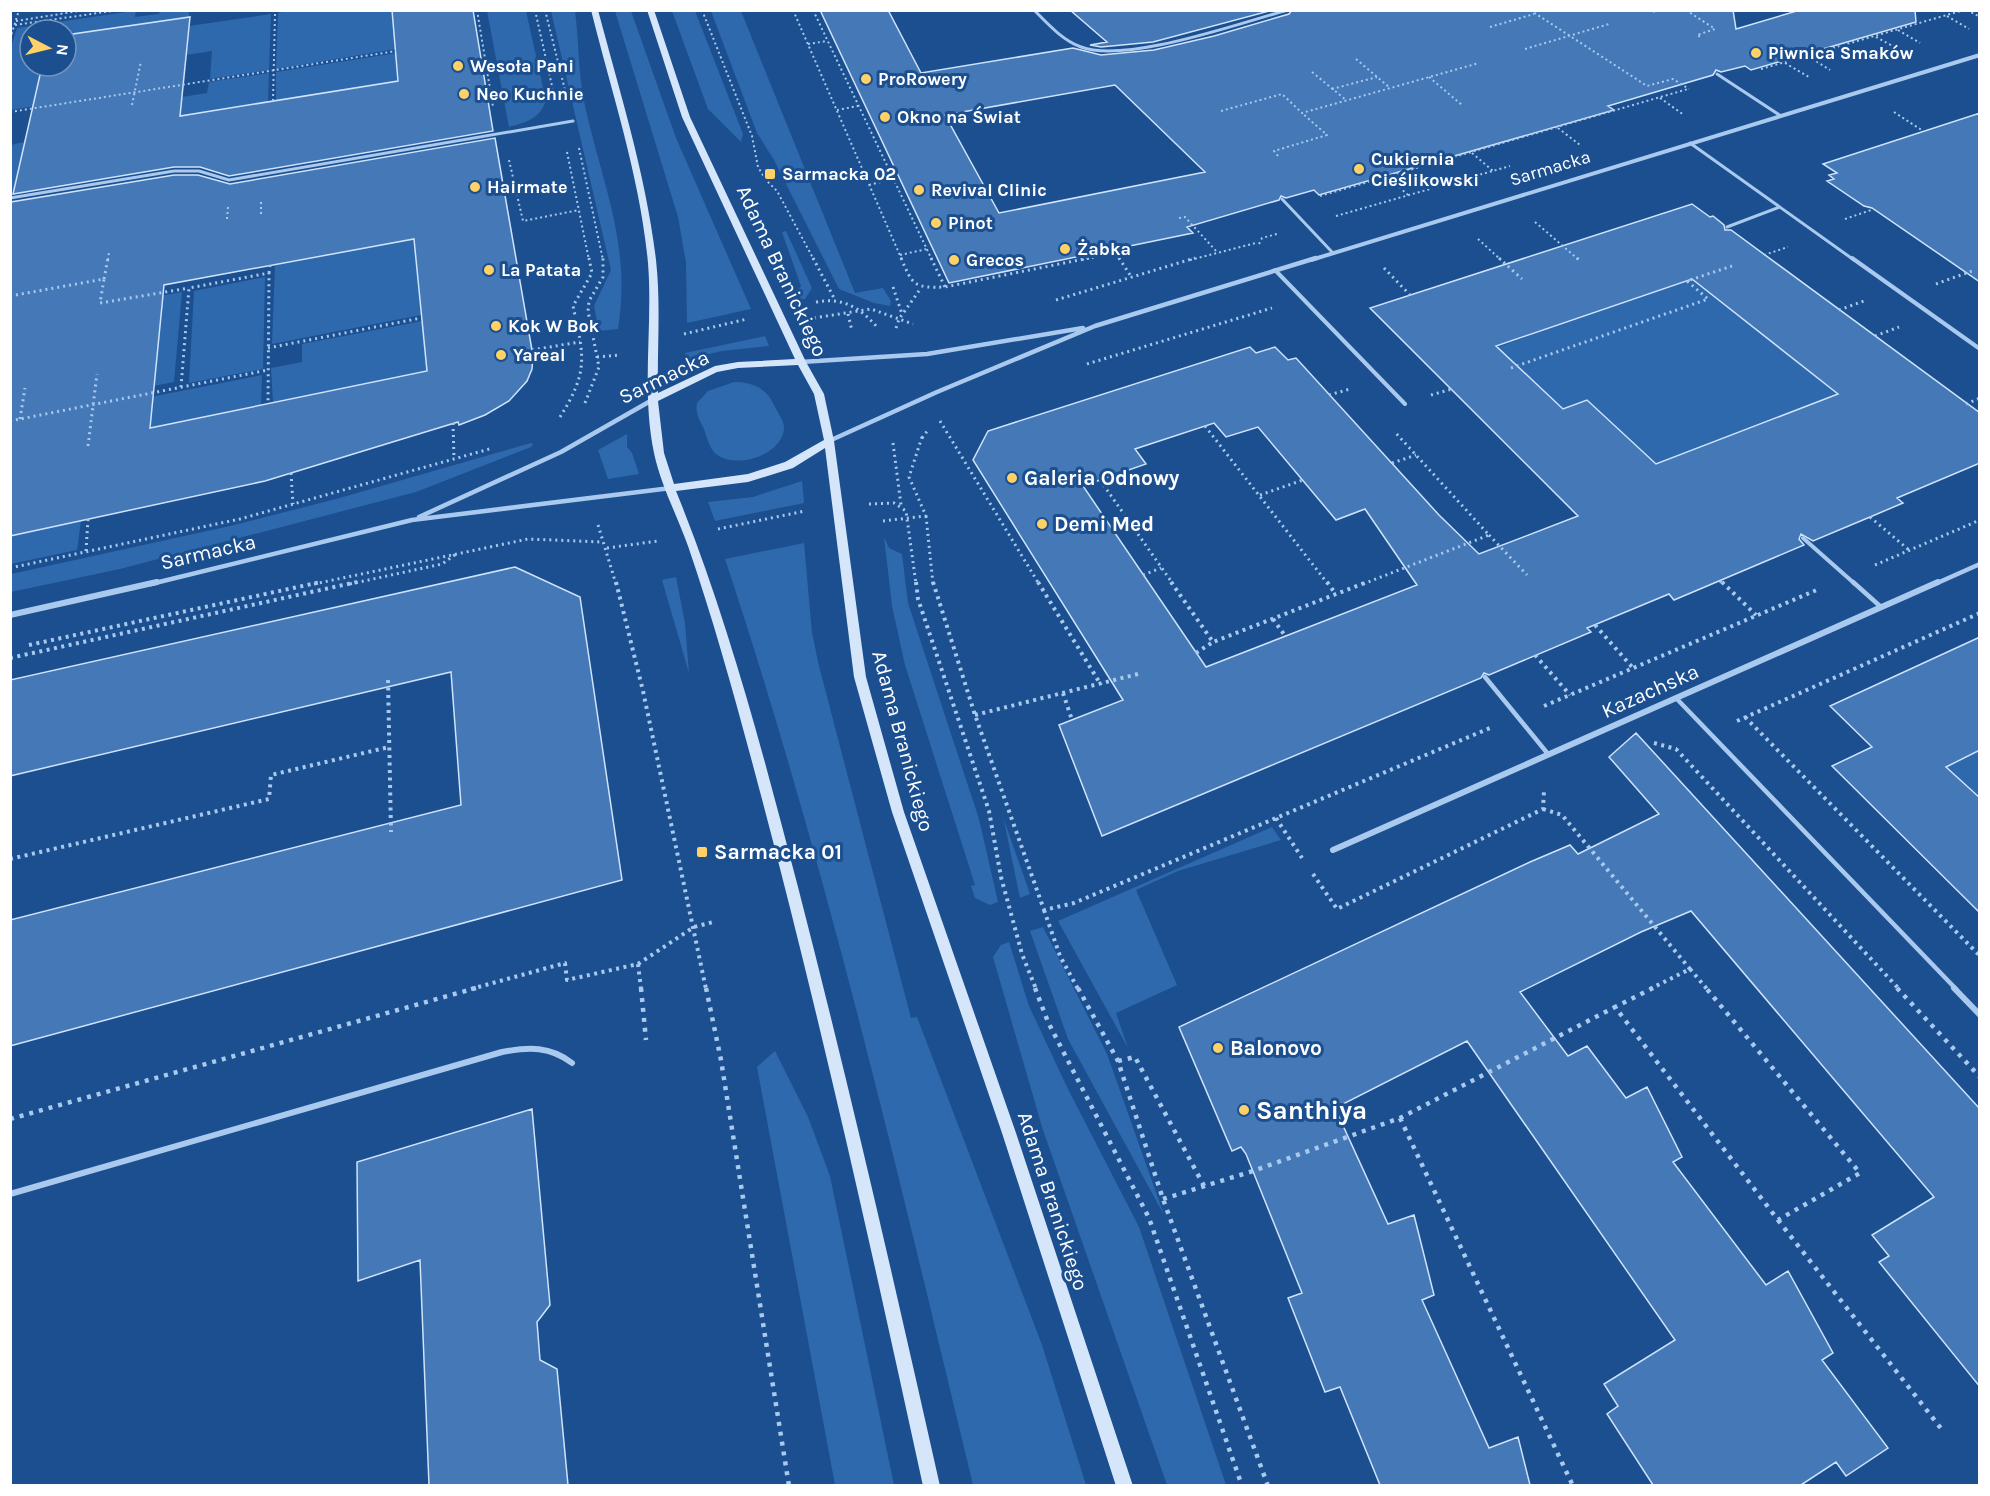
<svg xmlns="http://www.w3.org/2000/svg" width="1990" height="1496" font-family="Karla,sans-serif">
<style>
.green{fill:#2e69ad}
.building{fill:#4478b7;stroke:#cfe3fa;stroke-width:1.5;fill-rule:evenodd}
.lines{fill:none;stroke-linecap:round;stroke-linejoin:round}
.path-far3{stroke:#a9c9ee;stroke-width:2;stroke-dasharray:2 3;stroke-linecap:butt}
.path-far2{stroke:#a9c9ee;stroke-width:3;stroke-dasharray:2 4;stroke-linecap:butt}
.path-far1{stroke:#a9c9ee;stroke-width:4;stroke-dasharray:3 4.5;stroke-linecap:butt}
.path{stroke:#a9c9ee;stroke-width:4.5;stroke-dasharray:4 6;stroke-linecap:butt}
.service-far3{stroke:#a9c9ee;stroke-width:3}
.service-far2{stroke:#a9c9ee;stroke-width:4}
.service-far1{stroke:#a9c9ee;stroke-width:4.5}
.service{stroke:#a9c9ee;stroke-width:6}
.minor-far2{stroke:#a9c9ee;stroke-width:4}
.minor-far1{stroke:#a9c9ee;stroke-width:4.5}
.minor{stroke:#a9c9ee;stroke-width:6}
.secondary{fill:#d6e6fa;fill-rule:evenodd}
.poi-dot{fill:#ffd166;stroke:#1b4f8f;stroke-width:2}
.labels{text-anchor:middle;stroke-width:6;stroke-linejoin:round;paint-order:stroke}
.far-poi-label{font-size:18px;font-weight:bold;fill:#fff;stroke:#1b4f8f;text-anchor:start}
.far-street-label{font-size:18px;fill:#fff;stroke:#1b4f8f}
.street-label{font-size:21px;fill:#fff;stroke:#1b4f8f}
.poi-label{font-size:21px;font-weight:bold;fill:#fff;stroke:#1b4f8f;text-anchor:start}
.near-poi-label{font-size:26px;font-weight:bold;fill:#fff;stroke:#1b4f8f;text-anchor:start}
</style>
<rect width="100%" height="100%" fill="#1b4f8f"/>
<!-- green -->
<path class="green" d="M291,10L392,11L396,49L276,69L278,13Z
M133,11H136L135,17L159,14L160,11H189V17L66,35V30H30V66H42L40,77L123,92L11,110V47L17,28Z
M487,11H526L546,101C539,119 527,122 509,127Z
M551,11H575C579,40 578,72 584,101C601,182 632,244 618,329L599,331L594,306L611,270Z
M615,11H631L676,138L751,309L687,323L686,263L678,217Z
M672,11H695L743,134L741,142L708,109Z
M711,11H741L855,293L883,288L891,301L890,306L874,303L839,289L774,160L757,133Z
M271,14L269,70L210,79L212,51L186,55L189,26Z
M396,53L399,81L276,101V72Z
M269,73L268,102L180,116L149,92L183,86L182,97L207,93L209,82Z
M24,142L19,167L58,183L11,191V145Z
M786,231L812,288L805,299H800L798,290L801,286L782,232Z
M414,239L421,315L272,344L275,265Z
M1705,270L1838,394L1609,482L1630,440L1587,400L1563,409L1520,369L1493,349L1576,318L1617,299L1623,303L1678,284Z
M265,277L263,369L189,383L194,291Z
M94,284L90,309L182,292L174,382L103,396L162,301L11,329V299Z
M422,321L427,371L273,402L271,368L302,362V344Z
M765,336L769,346L722,351L696,357L687,363L685,353Z
M262,375L261,405L148,428L110,405Z
M734,382C753,382 766,388 774,405C777,411 783,420 784,426C785,455 736,470 716,454C709,448 707,437 704,429C700,421 695,413 697,403L708,391Z
M627,434V447L632,453L639,474L608,479L598,450Z
M531,443L533,444L531,447L416,492L120,569L11,592V574L230,526L336,499Z
M802,481L804,503L715,521L708,502L753,497Z
M81,521L77,550L11,564V536Z
M884,537L889,548L902,554L908,603L979,819L998,902L990,905L975,898L971,886L975,885L905,665L892,606Z
M804,543L812,633L819,666L911,1018L917,1017L1042,1345L1086,1485H973C898,1174 826,863 725,559Z
M676,577L685,623L689,673L662,580Z
M1979,750V798L1946,767Z
M1003,817L1030,894L1020,898L1003,816Z
M1272,827L1281,840L1178,871L1136,890L1177,985L1116,1013L1128,1048L1058,921Z
M1043,927L1107,1054L1164,1215L1068,1039L1030,931Z
M1009,942L1029,1006L1067,1087L1139,1227L1226,1485H1167L1042,1127L993,957L1001,945Z
M775,1051L808,1117L830,1176L894,1485H835L757,1067Z"/>
<!-- building -->
<path class="building" d="M392,10H473L493,131L229,176L200,167H174L13,194L42,66H66V35L190,17L180,116L398,81Z
M820,10H888L921,73L1073,48L1101,55L1154,50L1214,36L1289,14L1292,10H1733L1736,29L1800,10H1915L1916,22L1751,70L1745,66L1721,72L1716,70L1713,75L1608,106L1614,110L1319,195L1314,190L1286,198L1281,196L1279,200L1187,227L1193,233L949,283ZM1115,85L1205,172L999,213L945,115Z
M1070,10H1273L1153,42L1101,47L1090,45L1107,42Z
M1980,113V282L1872,208L1864,206L1827,181L1834,179L1829,175L1837,173L1823,164Z
M495,138L533,356L532,369L527,381L509,401L485,415L459,425L458,422L265,481L10,536L11,202L174,175H198L230,184ZM414,239L427,371L150,428L164,285Z
M1692,204L1710,217L1713,216L1724,225L1725,230H1731L1980,413V463L1897,498L1903,503L1870,517L1813,541L1801,534L1799,539L1804,545L1674,600L1669,594L1587,628L1591,632L1489,675L1484,673L1481,678L1102,836L1059,725L1123,700L973,460L988,431L1250,347L1256,353L1275,347L1288,360L1296,358L1439,515L1479,554L1578,516L1370,308ZM1692,279L1838,394L1656,464L1587,400L1563,409L1496,346ZM1214,423L1226,437L1258,427L1336,520L1365,509L1417,585L1206,667L1083,486L1146,464L1135,449Z
M515,567L580,597L622,880L10,1046V920L461,805L451,672L10,776V680Z
M1980,637V750L1946,767L1980,798V913L1832,766L1872,747L1830,706Z
M1636,733L1980,1109V1387L1879,1262L1889,1256L1872,1235L1934,1197L1691,911L1641,932L1520,992L1568,1056L1587,1046L1626,1098L1647,1087L1682,1157L1673,1162L1766,1285L1788,1271L1833,1353L1822,1360L1888,1448L1846,1476L1836,1462L1801,1485H1653L1607,1414L1618,1406L1604,1384L1675,1340L1467,1041L1335,1108L1388,1224L1414,1215L1434,1295L1422,1300L1489,1448L1518,1437L1530,1485H1380L1340,1387L1325,1392L1288,1298L1302,1293L1246,1154L1241,1147L1232,1151L1179,1027L1530,862L1570,845L1578,854L1659,814L1609,757Z
M532,1109L550,1305L537,1322L540,1360L557,1369L568,1485H429L420,1260L358,1281L357,1162Z"/>
<g class="lines">
<!-- path-far3 -->
<path class="path-far3" d="M477,10L493,107
M535,10L554,95
M545,10L566,94
M702,10L752,136L758,167L766,180L777,191L814,260
M793,10L902,260
M813,10L932,260
M1530,10L1647,86L1673,79L1689,89
M1686,10L1715,29L1697,35L1702,38
M1967,10L1980,17
M1653,12L1657,10
M1947,16L1969,29
M16,21L85,10
M15,25L119,10
M1490,27L1534,14
M1898,30L1920,43
M1876,37L1898,49
M10,39L19,10
M808,44L827,41
M1525,49L1609,24
M1808,56L1830,70
M1356,59L1389,87
M1785,63L1809,77
M1761,69L1964,10
M1312,72L1346,100
M1429,77L1462,105
M1332,89L1377,77
M1660,98L1684,115
M273,101L275,13
M132,105L141,61
M837,110L858,106
M1221,111L1282,94L1302,113L1479,63
M10,112L396,51
M1894,112L1923,131
M1558,128L1580,145
M579,148L603,260
M567,152L589,260
M1472,153L1493,171
M1278,156L1274,151L1327,135L1302,113
M509,160L523,221L579,210
M1388,177L1408,195
M869,185L893,179
M1320,196L1688,89
M261,202V214
M1336,216L1510,166
M1179,218L1185,217L1217,252
M227,219L228,207
M1845,219L1874,209
M1535,222L1579,260
M1478,239L1501,260
M1259,244L1262,238L1277,234
M1113,249L1120,260
M900,255L927,249
M1764,255L1788,247
M108,260L109,252
M1082,260L1116,253
M1190,260L1256,243"/>
<!-- path-far2 -->
<path class="path-far2" d="M813,258L834,298
M901,258C913,286 914,288 945,287L1089,258
M931,258L945,287
M1119,258L1132,278
M1499,258L1522,279
M1577,258L1579,260
M1384,268L1410,295
M269,273L270,265
M104,279L108,258
M1936,284L1972,271
M893,287L902,314
M10,296L104,279L100,303L189,288
M1056,300L1195,258
M816,302C844,297 860,308 878,328
M1839,310L1864,301
M848,314L852,331
M814,318L871,309L913,324
M896,328L899,319L921,288
M684,334L747,319
M1875,336L1899,327
M268,348L421,318
M532,350L580,342
M597,357L621,355
M1087,364L1272,308
M1511,368L1708,299L1687,281L1732,266
M181,387L189,288L269,273L268,404
M1329,395L1350,389
M1431,395L1452,389
M585,403L599,367L588,311L589,301L603,277V258
M1966,404L1980,398
M560,417C589,371 584,356 573,306L592,273L589,258
M20,419L25,388
M10,421L268,370
M940,421L1039,584
M453,423L454,459
M1205,426L1328,584
M922,438L928,430
M893,443L901,505
M88,446L97,374
M1392,463L1416,455
M291,473L293,504
M1100,480L1173,584
M1260,495L1303,480
M869,504L894,503L906,511L916,584
M926,516L933,584
M1870,517L1909,550
M883,521L926,516L909,477L922,437
M598,525L616,584
M718,529L805,511
M1489,535L1527,575
M607,548L658,541
M86,551L88,519
M1875,565L1980,520
M10,568L240,519L493,448
M1143,575L1161,568
M1720,581L1723,584
M314,584L528,539L602,542
M350,584L442,564L456,554
M1363,584L1489,535L1394,431"/>
<!-- path-far1 -->
<path class="path-far1" d="M616,582L643,691L706,989
M916,582L918,599L989,811L1001,877L1022,954L1036,989
M933,582L975,715L1044,910L1074,903L1490,728
M1038,582L1101,685
M1171,582L1213,642L1367,582
M1327,582L1335,593
M1722,582L1756,615
M1273,619L1286,637
M1595,625L1633,668
M29,645L321,582
M1196,653L1213,642
M1535,655L1570,695
M10,658L357,582
M388,680L391,832
M1063,693L1072,720
M1544,706L1819,589
M975,715L1142,673
M1745,717L1980,956
M1737,721L1980,613
M1654,743L1676,749L1899,989
M1543,809L1562,815L1690,969
M1276,818L1302,858
M10,859L269,799L271,775L389,747
M1313,874L1337,909L1543,809L1544,791
M1044,910L1060,956L1078,989
M638,964L694,927L713,922
M1690,969L1707,989
M471,989L565,963L567,980L638,964L641,989
M1650,989L1690,969"/>
<!-- path -->
<path class="path" d="M641,988L646,1040
M706,988L721,1060L789,1486
M1035,988L1048,1022L1149,1218L1242,1486
M1078,988L1118,1061L1163,1199L1268,1486
M1653,988L1615,1007L1778,1220L1860,1173L1706,988
M1897,988L1980,1077
M1118,1061L1135,1057L1204,1186
M1400,1118L1573,1486
M10,1119L476,988
M1163,1199L1253,1171L1400,1118L1615,1007
M1778,1220L1943,1431"/>
<!-- service-far3 -->
<path class="service-far3" d="M1034,10C1048,24 1062,40 1081,47C1126,64 1239,23 1288,10
M1717,74L1781,116
M1690,143L1854,260
M10,198L174,171H199L229,180L573,121
M1282,199L1332,252
M1727,227L1780,207"/>
<!-- service-far2 -->
<path class="service-far2" d="M1852,258L1980,349
M1275,270L1405,404
M1803,538L1855,584"/>
<!-- service-far1 -->
<path class="service-far1" d="M1853,582L1881,607
M1485,677L1548,754
M1676,698L1956,989"/>
<!-- service -->
<path class="service" d="M1954,988L1980,1015
M10,1194L502,1052C529,1047 550,1046 572,1063"/>
<!-- minor-far2 -->
<path class="minor-far2" d="M1311,260L1980,55"/>
<!-- minor-far1 -->
<path class="minor-far1" d="M801,362L927,354L1083,328
M829,441L937,392L1095,326L1316,258
M419,517L561,452L654,399
M151,584L412,520L671,488
M1935,584L1980,564"/>
<!-- minor -->
<path class="minor" d="M10,615L157,582
M1333,850L1938,582"/>
<!-- secondary -->
<path class="secondary" d="M591,10H598C620,93 646,175 656,260C661,305 657,349 658,393L715,366L738,362L795,359L682,117L647,10H654L690,117L806,362L824,394L834,441L866,677L904,812L1016,1133L1133,1486H1116L1002,1133L892,812L854,677L825,448L793,468L748,482L676,491C728,619 763,753 798,887C849,1085 895,1285 940,1486H923C870,1242 816,999 751,758C732,687 712,616 688,546C677,515 661,486 654,453C641,391 653,326 648,263C640,177 612,94 591,10ZM798,365L814,394L824,440L785,462L748,474L674,484L664,453L658,401L717,372L738,368Z"/>
</g>
<!-- markers -->
<g class="poi-dot">
<circle cx="1756" cy="53" r="6"/>
<circle cx="458" cy="66" r="6"/>
<circle cx="866" cy="79" r="6"/>
<circle cx="464" cy="94" r="6"/>
<circle cx="885" cy="117" r="6"/>
<circle cx="1359" cy="169" r="6"/>
<rect x="764" y="168" width="12" height="12" rx="3"/>
<circle cx="475" cy="187" r="6"/>
<circle cx="919" cy="190" r="6"/>
<circle cx="936" cy="223" r="6"/>
<circle cx="1065" cy="249" r="6"/>
<circle cx="954" cy="260" r="6"/>
<circle cx="489" cy="270" r="6"/>
<circle cx="496" cy="326" r="6"/>
<circle cx="501" cy="355" r="6"/>
<circle cx="1012" cy="478" r="6"/>
<circle cx="1042" cy="524" r="6"/>
<rect x="696" y="846" width="12" height="12" rx="3"/>
<circle cx="1218" cy="1048" r="6"/>
<circle cx="1244" cy="1110" r="6"/>
</g>
<g class="labels">
<!-- far-poi labels -->
<g class="far-poi-label">
<text x="1768" y="59">Piwnica Smaków</text>
<text x="470" y="72">Wesoła Pani</text>
<text x="878" y="85">ProRowery</text>
<text x="476" y="100">Neo Kuchnie</text>
<text x="897" y="123">Okno na Świat</text>
<text x="1371" y="165">Cukiernia<tspan x="1371" dy="21">Cieślikowski</tspan></text>
<text x="782" y="180">Sarmacka 02</text>
<text x="487" y="193">Hairmate</text>
<text x="931" y="196">Revival Clinic</text>
<text x="948" y="229">Pinot</text>
<text x="1077" y="255">Żabka</text>
<text x="966" y="266">Grecos</text>
<text x="501" y="276">La Patata</text>
<text x="508" y="332">Kok W Bok</text>
<text x="513" y="361">Yareal</text>
</g>
<!-- far-street labels -->
<g class="far-street-label">
<text transform="translate(1550 168) rotate(-17)" y="6">Sarmacka</text>
</g>
<!-- street labels -->
<g class="street-label">
<text transform="translate(782 271) rotate(65)" y="7">Adama Branickiego</text>
<text transform="translate(664 377) rotate(-26)" y="7">Sarmacka</text>
<text transform="translate(208 552) rotate(-13)" y="7">Sarmacka</text>
<text transform="translate(1650 691) rotate(-24)" y="7">Kazachska</text>
<text transform="translate(903 741) rotate(75)" y="7">Adama Branickiego</text>
<text transform="translate(1053 1201) rotate(72)" y="7">Adama Branickiego</text>
</g>
<!-- poi labels -->
<g class="poi-label">
<text x="1024" y="485">Galeria Odnowy</text>
<text x="1054" y="531">Demi Med</text>
<text x="714" y="859">Sarmacka 01</text>
<text x="1230" y="1055">Balonovo</text>
</g>
<!-- near-poi labels -->
<g class="near-poi-label">
<text x="1256" y="1119">Santhiya</text>
</g>
</g>
<!-- border -->
<rect width="1990" height="1496" fill="none" stroke="#ffffff" stroke-width="24"/>
<!-- north arrow -->
<g transform="translate(48 48) rotate(97)"><circle r="28" fill="#1b4f8f" stroke="#7695bc" stroke-width="1.5"/>
<path d="M0-4.5L10 22L0 15L-10 22Z" fill="#ffd166"/>
<text y="-9" font-size="16" font-weight="bold" text-anchor="middle" fill="#ffffff">N</text>
</g>
</svg>
